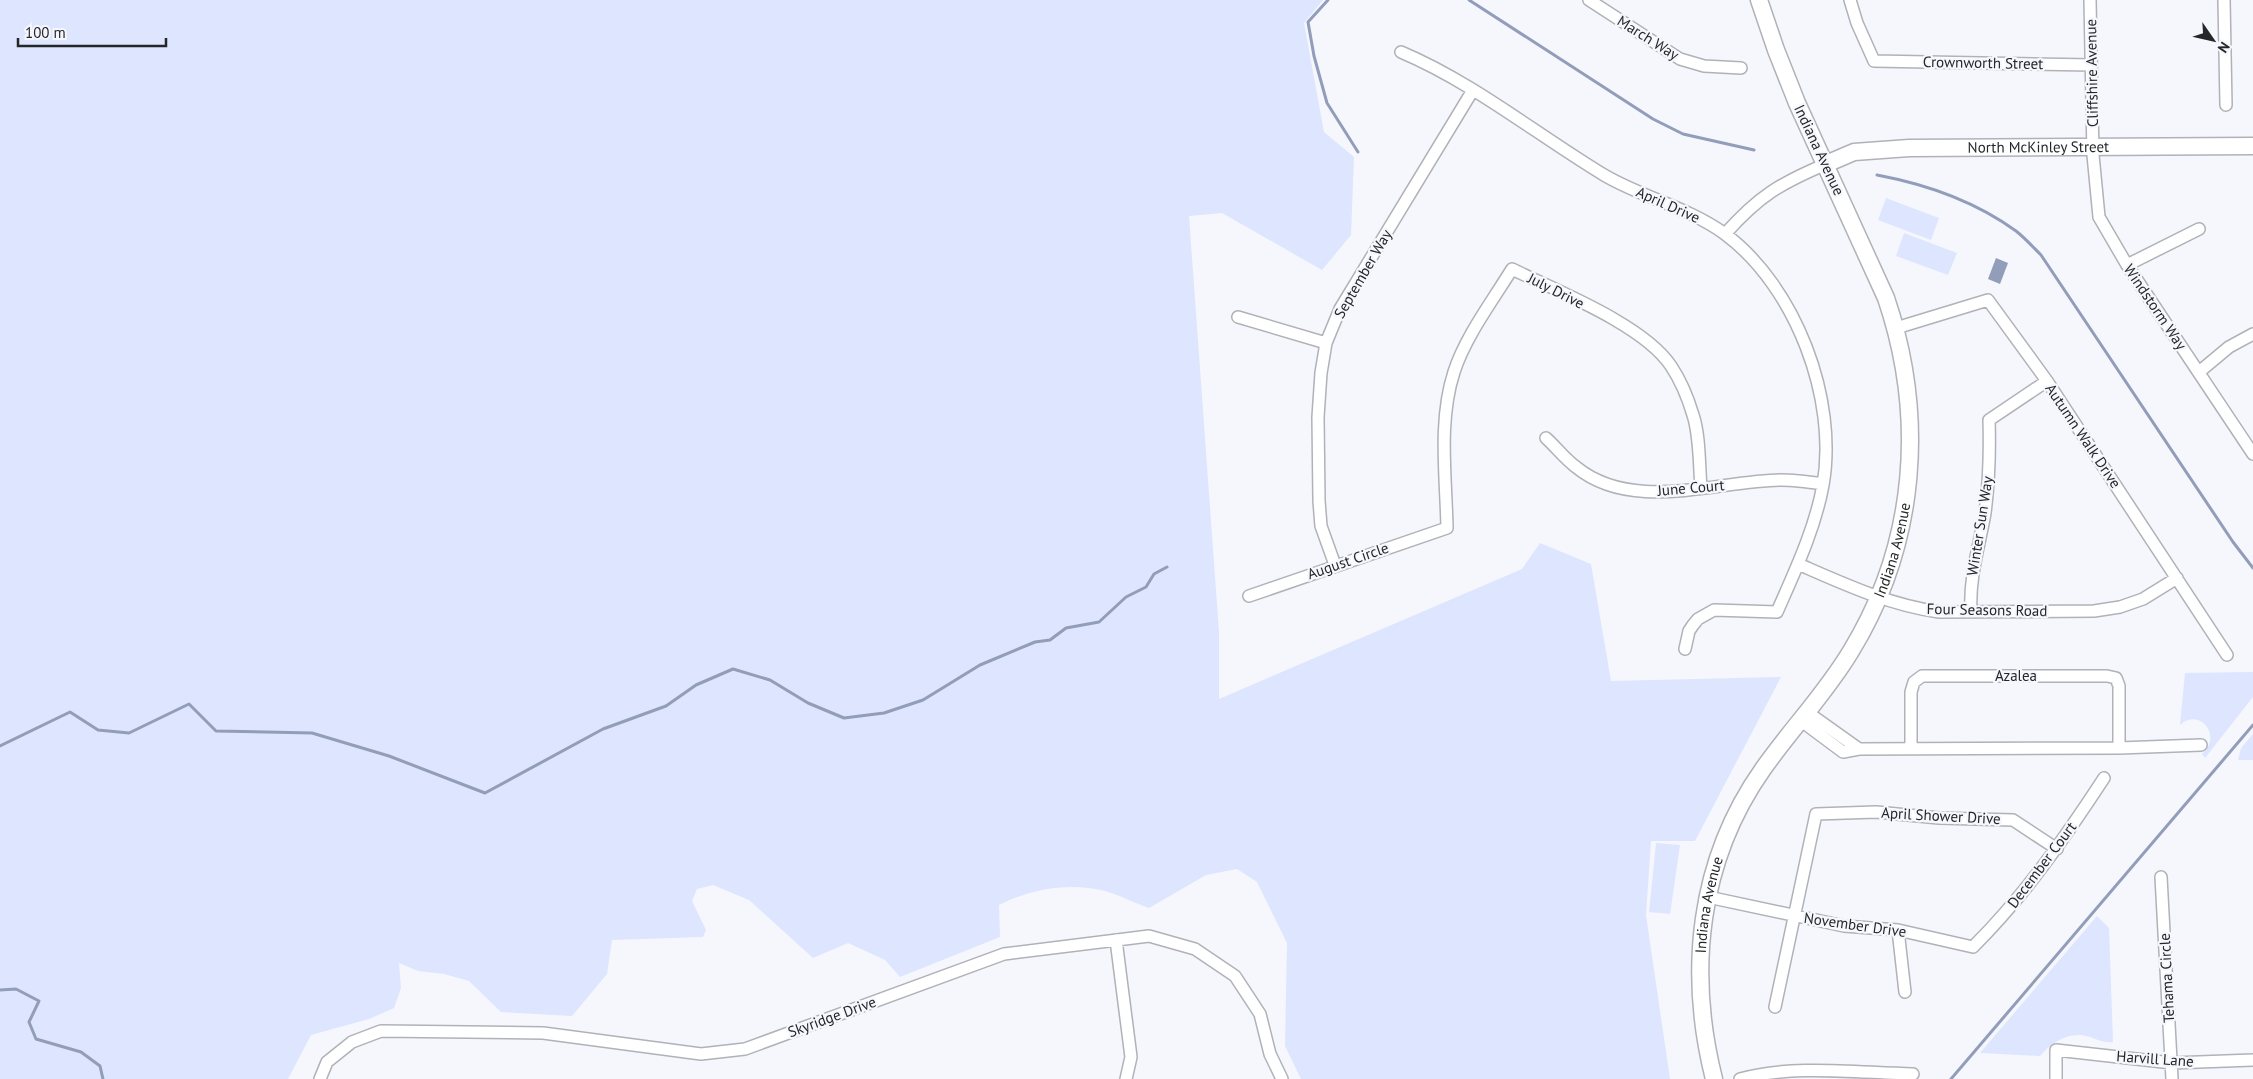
<svg xmlns="http://www.w3.org/2000/svg" width="2253" height="1079" font-family="'PT Sans',sans-serif">
<style>
.green{fill:#dde6fe}
.water{fill:#929db9}
.lines{fill:none;stroke-linecap:round;stroke-linejoin:round}
.stream{stroke:#929db9;stroke-width:3}
.street-casing{stroke:#b0b2b8;stroke-width:14}
.secondary-casing{stroke:#b0b2b8;stroke-width:19}
.street{stroke:#fff;stroke-width:11}
.secondary{stroke:#fff;stroke-width:16}
.labels{text-anchor:middle;stroke-width:4.5;stroke-linejoin:round;paint-order:stroke}
.street-label{font-size:15px;fill:#252628;stroke:#f5f7fd}
</style>
<rect width="100%" height="100%" fill="#f5f7fd"/>
<!-- green -->
<path class="green" d="M0,0H1323L1304,23L1324,132L1354,157L1351,235L1322,270L1222,213L1189,216L1219,632V699L1522,569L1540,543L1591,564L1611,681L1781,677L1695,841H1651L1646,915L1670,1079H1301L1285,1046L1287,943L1257,882L1237,869L1206,875L1149,908C1134,903 1120,895 1105,891C1069,882 1031,889 999,905L1000,937L900,977L885,960L848,943L813,958L749,900L713,885L697,889L692,901L706,930L703,937L612,940L607,974L572,1016L501,1012L469,981L444,974L418,971L399,963L401,988L394,1008L369,1019L311,1035L288,1079H0Z
M1886,198L1939,218L1931,240L1878,220Z
M1904,233L1957,253L1948,275L1896,256Z
M2253,672V697L2205,758L2202,754C2223,736 2200,707 2180,725L2185,673Z
M2253,734V760H2238L2241,748Z
M1656,843L1680,845L1670,914L1649,912Z
M2097,916L2109,928L2113,1042C2102,1043 2099,1040 2090,1037C2070,1030 2052,1042 2040,1056L1980,1053Z"/>
<!-- water -->
<path class="water" d="M1996,258L2008,263L2000,284L1988,279Z"/>
<g class="lines">
<!-- stream -->
<path class="stream" d="M1328,0L1308,22L1314,56L1327,103L1358,152
M1469,0L1653,119L1683,134L1754,150
M1877,175C1925,184 1976,202 2016,231C2025,238 2033,247 2041,255L2233,542L2253,568
M0,746L70,712L98,730L129,733L189,704L216,731L312,733L389,756L485,793L603,729L666,706L696,685L733,669L770,680L808,703L844,718L884,713L923,700L980,665L1035,642L1050,640L1066,628L1099,622L1126,597L1146,587L1154,574L1167,567
M0,990L16,989L39,1001L29,1022L36,1039L81,1052L100,1066L103,1079
M1951,1079L2253,725"/>
<defs>
<path id="street" d="M1589,0L1680,59L1704,66L1741,68
M1850,0L1857,23L1874,61L2092,65
M2090,0L2093,155L2099,217L2127,265L2253,454
M2224,0L2226,105
M1401,52C1474,83 1536,134 1604,175C1643,198 1688,207 1725,234C1796,287 1838,399 1823,485C1815,529 1795,571 1777,612L1714,610L1698,619L1693,625L1689,631L1685,649
M1725,234C1759,196 1779,184 1826,164
M2127,265L2199,229
M1238,317L1326,343
M1896,328L1988,300L2047,381L2227,655
M2199,372L2229,347L2253,334
M1546,438C1556,447 1565,459 1576,467C1632,513 1716,481 1781,480C1795,480 1809,482 1823,484
M1798,564C1844,584 1889,605 1939,612L2094,611L2120,607L2143,599L2177,578
M1335,565L1321,526L1319,501L1318,417L1321,373L1326,343L1340,309L1473,90
M1249,596L1447,528C1446,476 1438,421 1454,372C1465,337 1493,300 1512,269C1557,291 1644,325 1671,366C1681,381 1688,398 1693,415C1700,436 1699,465 1701,487
M1971,612C1969,577 1979,547 1985,513C1989,482 1990,451 1989,420L2047,381
M1807,712L1859,749
M1800,720L1843,752L1859,749L2119,748L2201,745
M1911,748V692L1914,682L1922,676H2107L2116,678L2119,686V748
M2161,877L2172,1079
M1708,897L1844,926L1898,930L1973,947C2025,895 2064,839 2104,778
M1898,930L1905,992
M1116,940L1131,1057L1126,1079
M1775,1007L1816,814L1876,812L1939,818L2013,820L2057,849
M320,1079L327,1062L352,1042L381,1031L543,1033L701,1054L745,1049L1004,954L1149,936L1195,949L1235,976L1260,1014L1270,1054L1282,1079
M1740,1079C1793,1064 1859,1073 1913,1074
M2056,1079V1050L2172,1063L2253,1060"/>
<g id="secondary">
<path id="s1" d="M1826,164L1854,152L1909,148L2253,146"/>
<path id="s2" d="M1714,1079C1687,972 1698,861 1763,769C1791,729 1826,693 1851,651C1917,543 1926,416 1886,298L1797,103L1776,50L1759,0"/>
</g>
</defs>
<!-- street casing -->
<use href="#street" class="street-casing"/>
<!-- secondary casing -->
<use href="#secondary" class="secondary-casing"/>
<!-- street -->
<use href="#street" class="street"/>
<!-- secondary -->
<use href="#secondary" class="secondary"/>
</g>
<g class="labels">
<!-- street labels -->
<g class="street-label">
<text transform="translate(1648 38) rotate(32)" y="5">March Way</text>
<text transform="translate(1983 63) rotate(1)" y="5">Crownworth Street</text>
<text transform="translate(2092 73) rotate(-91)" y="5">Cliffshire Avenue</text>
<text dy="5" stroke="none"><textPath href="#s1" startOffset="215">North McKinley Street</textPath></text>
<text transform="translate(1819 150) rotate(65)" y="5">Indiana Avenue</text>
<text transform="translate(1668 205) rotate(24)" y="5">April Drive</text>
<text transform="translate(1363 274) rotate(-60)" y="5">September Way</text>
<text transform="translate(1556 291) rotate(27)" y="5">July Drive</text>
<text transform="translate(2155 307) rotate(56)" y="5">Windstorm Way</text>
<text transform="translate(2083 436) rotate(56)" y="5">Autumn Walk Drive</text>
<text transform="translate(1691 488) rotate(-5)" y="5">June Court</text>
<text transform="translate(1980 526) rotate(-81)" y="5">Winter Sun Way</text>
<text dy="5" stroke="none"><textPath href="#s2" startOffset="581">Indiana Avenue</textPath></text>
<text transform="translate(1348 561) rotate(-19)" y="5">August Circle</text>
<text transform="translate(1987 610) rotate(1)" y="5">Four Seasons Road</text>
<text x="2016" y="681">Azalea</text>
<text transform="translate(1941 816) rotate(3)" y="5">April Shower Drive</text>
<text transform="translate(2042 865) rotate(-53)" y="5">December Court</text>
<text dy="5" stroke="none"><textPath href="#s2" startOffset="176">Indiana Avenue</textPath></text>
<text transform="translate(1855 925) rotate(8)" y="5">November Drive</text>
<text transform="translate(2167 978) rotate(-93)" y="5">Tehama Circle</text>
<text transform="translate(832 1017) rotate(-20)" y="5">Skyridge Drive</text>
<text transform="translate(2155 1059) rotate(4)" y="5">Harvill Lane</text>
</g>
</g>
<!-- north arrow -->
<g transform="translate(2213 40) rotate(124)" stroke="#f5f7fd" stroke-width="4" paint-order="stroke">
<path d="M0-4L9 19L0 12L-9 19Z" fill="#252628"/>
<text y="-8" font-size="14" font-weight="bold" text-anchor="middle" fill="#252628">N</text>
</g>
<!-- scale -->
<path d="M18 38v8h148v-8" fill="none" stroke="#252628" stroke-width="2.5"/>
<text x="25" y="38" font-size="15" fill="#252628" stroke="#f5f7fd" stroke-width="4" paint-order="stroke">100 m</text>
</svg>
